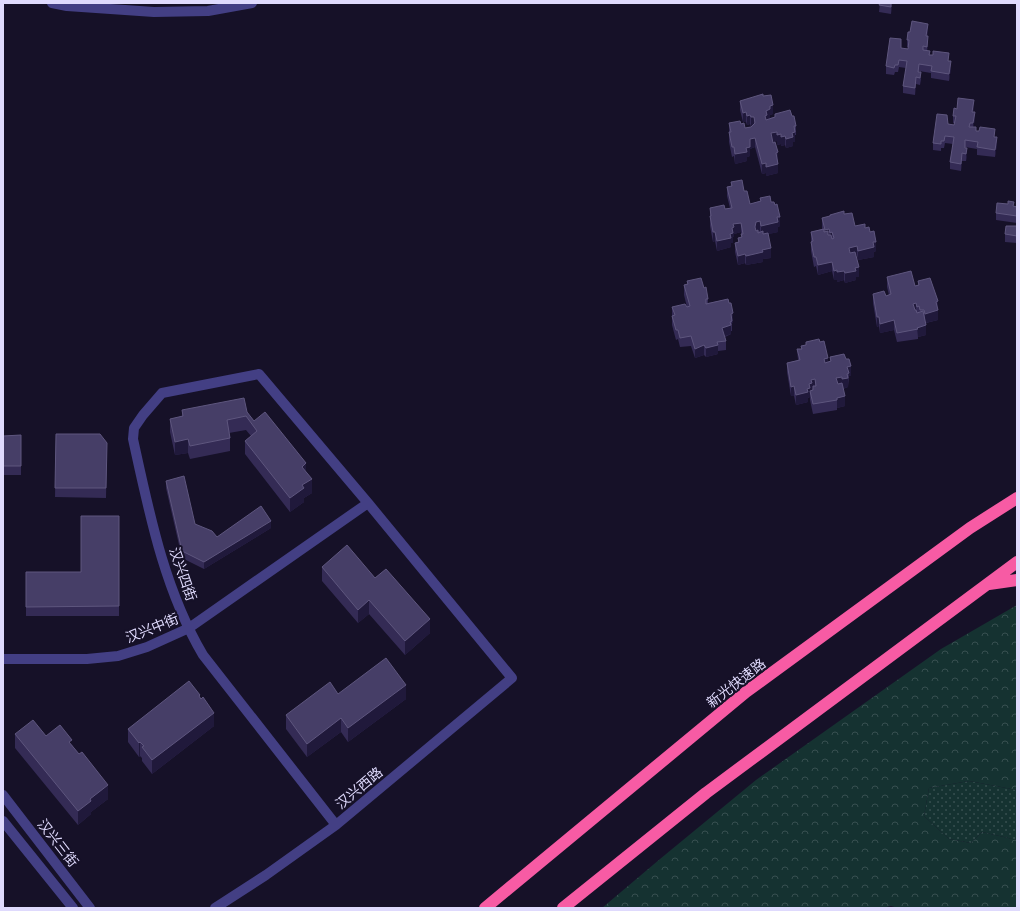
<svg xmlns="http://www.w3.org/2000/svg" width="1020" height="911" font-family="Signika,'Noto Sans SC',sans-serif">
<style>
.grass{fill:url(#grass-dots)}
.forest{fill:url(#forest-crowns)}
.lines{fill:none;stroke-linecap:round;stroke-linejoin:round}
.minor{stroke:#433f84;stroke-width:10}
.highway{stroke:#f75ba4;stroke-width:12}
.wall{fill:#342b55}
.shaded-wall{fill:#20193b}
.building{fill:#463e67;stroke:#5e567e}
.labels{text-anchor:middle;stroke-width:4;stroke-linejoin:round;paint-order:stroke}
.street-label{font-size:14px;fill:#dfdafd;stroke:#161128}
</style>
<defs>
<pattern id="grass-dots" width="8" height="8" patternUnits="userSpaceOnUse"><rect width="8" height="8" fill="#153231"/><path d="M2 2h.1M6 6h.1" fill="none" stroke="#374f50" stroke-width="1.8" stroke-linecap="round"/></pattern>
<pattern id="forest-crowns" width="20" height="18" patternUnits="userSpaceOnUse"><rect width="20" height="18" fill="#153231"/><path d="M2 6a3 3 0 1 1 6 0M12 15a3 3 0 1 1 6 0" fill="none" stroke="#374f50"/></pattern>
</defs>
<rect width="100%" height="100%" fill="#161128"/>
<!-- grass -->
<path class="grass" d="M969,781L1017,790V840L982,832L971,843L949,839L924,816L929,788Z"/>
<!-- forest -->
<path class="forest" d="M1017,605V790L969,781L929,788L924,816L949,839L971,843L982,832L1017,840V908H898L891,906L882,908H602L660,859L756,780L941,649Z"/>
<g class="lines">
<!-- minor -->
<path class="minor" d="M52,3L67,6L154,12L208,11L252,3
M3,659H87L118,656L147,647L189,628L368,503
M3,795L90,908
M3,821L73,908
M215,908L266,875L336,825L512,678L368,503L259,374L162,393L143,415L134,428L133,439C149,512 164,589 203,655L336,825"/>
<!-- highway -->
<path class="highway" d="M989,584L1017,580
M485,908L746,692L970,528L1017,498
M563,908L706,793L1017,562"/>
</g>
<!-- wall -->
<path class="wall" d="M880,3H896V4H892L891,14L879,12Z
M928,31L927,36L928,43L927,51L930,55L949,61L951,68L949,81L931,78V73L919,71L921,79L920,85L916,84L915,95L903,93V86L906,68L899,67L898,72H895L894,75L886,74V66L901,48L908,49V47H907V40L910,32Z
M763,96L773,114L770,115V118L775,117V114L792,116L796,126V135H795V142H793V146L786,148L785,145L781,146V144L777,145V141L773,142L778,162V173L766,176V173L762,174L755,147L750,149V156L747,157V161L735,164L734,156L732,157L729,142V123L741,124L745,128L751,127L750,124L747,125L746,122H743L740,110V101Z
M974,107L973,112L975,119L973,127L976,131L995,137L997,144L995,157L977,155V149L965,147L967,155L966,161H962L961,171L950,169V162L953,144L945,143L944,148H941V151L933,150V143L948,124L954,125L955,123H953V116L957,109Z
M731,182L744,191L750,204L760,201V198L771,202L780,226L778,227V232L768,234L771,258L763,259V262L746,265L745,263L738,265L735,252V243L738,242V238H741V232L734,234V237H733V243H731V247L717,251L715,241L713,242L710,226V208L725,209L730,208L727,196V187L731,186Z
M1014,207H1017V223L996,220V213Z
M844,214L855,226L865,228L876,251L874,252V257L858,260L857,255H856L859,277H856V280L845,283L844,280L837,282V280H834L832,271L818,275L816,266L814,267L811,251V232L822,229V218L830,217V215Z
M1017,224V243L1005,242V234L1017,226Z
M887,277L915,286L918,285V281L938,308V320L926,323V335L918,337V339L897,342L894,330L880,333L879,326L877,327L873,303V294L886,296L889,295L887,287Z
M687,281L704,288L708,299V303L728,299L733,323H732V331H731V334L725,337L726,341V350L718,351V354L706,357L704,355L695,358L691,346L680,347L678,339L676,340L672,325V307H687L684,295V285L687,284Z
M806,342H820L828,362L830,361V357L844,354L851,376H849L848,387L843,389L845,406L837,408V410L813,414L810,400V397L808,398V402L796,405L794,396H791L787,372V363L798,360L797,349H801V346L806,345Z
M182,410L247,412L254,421L306,472L312,493L304,498V502L290,512L245,454V441L251,436L246,430L229,433L230,438V451L190,459L188,453L175,455L170,432V419L182,416Z
M56,434L107,443L106,498L55,497Z
M21,435V475H3V436Z
M166,481L195,524L217,537L271,528L204,569L182,558L166,488Z
M119,516V616H26V572H81Z
M322,567L375,578L430,633L405,655L369,614L358,623L322,581Z
M338,694L406,699L348,742L341,732L307,757L286,729V715Z
M200,697L214,726L152,774L142,761V758L140,756L139,757L128,742V729Z
M15,734L46,736L72,745L108,799L91,812V814L78,825L15,748Z"/>
<!-- shaded-wall -->
<path class="shaded-wall" d="M891,3H892L891,14Z
M928,24V31L926,43V36Z
M928,36V43L927,54V47Z
M951,61V68L949,81V74Z
M916,77V84L915,95V88Z
M974,100V107L972,119V112Z
M773,105V114L770,115V119L767,125L765,116L766,111L770,106Z
M746,112V122H743V113Z
M975,112V119L973,130V123Z
M750,115V124L747,125V116Z
M751,117H754V126L751,127Z
M777,132V141L771,143V133Z
M795,132V142H793V146L786,148V139L792,133Z
M781,134V144L777,145V135Z
M785,136V145L781,146V137Z
M997,137V144L995,157V150Z
M755,138V147L750,149V156L747,157V161L735,164V154L750,139Z
M967,148V155L966,161V154Z
M778,152V162H776V153Z
M962,153V161L961,171V164Z
M766,163V173L762,174V164Z
M778,164V173L766,176V167Z
M777,217H780V226L778,227V232L761,236V226Z
M760,221V231H756L755,236V227L756,222Z
M741,223V232L734,234V237H733V243H731V247L717,251V241L730,234L732,228L733,224Z
M829,229V239L825,240V230Z
M713,232H715V241L713,242Z
M832,232V242H830V233Z
M873,242H876V251L874,252V257L858,260V251Z
M857,246V255L849,257V248Z
M771,248V258L763,259V262L746,265V256L762,250Z
M745,254V263L738,265V256Z
M832,262V271L818,275V265Z
M859,267V277H856V280L845,283V273L855,268Z
M837,270V280H834V271Z
M844,271V280L837,282V272Z
M938,301V320L925,323V314L936,302Z
M916,303V312L913,313V304Z
M733,313V323H732L731,314Z
M877,317H879V326L877,327Z
M894,320V330L880,333V324Z
M731,325V334L722,337V328Z
M926,325V335L918,337L917,328Z
M704,345V355L695,358V349Z
M718,345V354L706,357V348Z
M828,358V367L824,368V359Z
M851,366V376H849L847,367Z
M842,377V387L836,388V378Z
M848,378V387L842,389V379Z
M815,379V388L813,386L812,393L810,391V397L808,398V402L796,405V395L807,389L811,380Z
M794,386V396H791V387Z
M845,396V406L837,408V398Z
M188,439V453L175,455V442Z
M306,463V477L302,467Z
M312,479V493L304,498V502L290,512V498L302,485Z
M271,521V528L204,569V562Z
M369,600V614L358,623V610Z
M430,619V633L405,655V641Z
M406,685V699L348,742V728Z
M214,713V726L152,774V760Z
M341,718V732L307,757V744Z
M140,742V756L139,757V743Z
M108,785V799L91,812V814L78,825V811L90,799Z"/>
<!-- building -->
<path class="building" d="M880,3H891V7L879,5Z
M912,21L928,24L926,36H928L927,47L923,46V50L930,51L929,55H933V51L949,53L948,61H951L949,74L931,71L932,66L919,64L918,72H921L920,78L916,77L915,88L903,86L907,61L899,60L898,65H895L894,68L886,66L890,38L901,39V48L908,49L909,40H907L908,32H910Z
M763,94V96L771,95L773,105L770,106V109L766,111L767,115L765,116L766,120L775,117V114L790,110L792,116H794L796,126H794L795,132L792,133L793,137L786,139L785,136L781,137V134L777,135V132L771,133L773,143L775,142L778,152L776,153L778,164L766,167V163L762,164L755,138L750,139V147L746,148L747,152L735,154L734,147H732L729,132H731L729,123L740,121L741,124L744,123L745,128L751,127L755,123L754,117H751L750,115L747,116L746,112L743,113L740,101Z
M958,98L974,100L972,112H975L973,123H970L969,127H976V131H979L980,127L995,129L994,137H997L995,150L977,147L978,142L965,140V148H967L966,154L962,153L961,164L950,162L954,137L945,136L944,141H941V144L933,143L937,114L947,115L948,124L954,125L956,116H953L954,108L957,109Z
M742,180L744,191H747L750,204L761,201L760,198L770,196L771,202H774L775,205L777,204L780,217H777L778,222L761,226L760,221L756,222L755,227L756,231L758,230V233L763,231V234L768,233L771,248L762,250L763,252L746,256L745,254L738,256L735,243L739,242L738,238L742,237L741,234H743L741,223L733,224L734,227L732,228L733,233L730,234L731,238L717,241L715,232H713L710,216H711L710,208L724,205L725,209L732,208L727,187L732,186L731,182Z
M1008,201L1014,202L1013,206L1017,207V216L996,213L997,203L1008,204Z
M844,211V214L852,213L855,226L865,224V228L869,227L870,232L874,231L876,242H873L874,247L858,251L857,246L849,248L850,253L855,252L859,267L855,268L856,271L845,273L844,271L837,272V270L834,271L832,262L818,265L816,257H814L811,242L813,241L811,232L824,229V232L828,231V235H831L832,239L834,238L832,232L830,233L829,229L825,230L822,218L830,216V215Z
M1017,224V236L1005,234L1006,226H1017Z
M911,271L915,286L919,285L918,281L930,278L938,301L936,302L938,310L925,314L924,310H920L919,306L917,307L916,303L913,304L915,310H916L917,313L923,311L926,325L917,328L918,329L897,333L894,320L880,324L879,317H877L873,294L884,291L886,296L891,294L887,277Z
M701,278L704,288L706,287L708,299H706V304L728,299L729,303H731L733,313L731,314L732,321L730,322L731,325L722,328L726,341L717,342L718,345L706,348L704,345L695,349L691,336L680,338L678,330H676L672,316L675,315L672,307L685,304L687,307L690,306L684,285L688,284L687,281Z
M819,339L820,342L824,341L828,358L824,359L825,363L831,361L830,357L844,354L846,359H849L851,366L847,367L849,373L847,374L848,378L842,379V377L836,378L838,384L842,383L845,396L837,398V400L813,404L810,391L813,390V386H816L815,379L811,380L812,383L809,384L810,388L807,389L808,392L796,395L794,386L791,387L787,363L800,360L797,349H802L801,346L806,345V342Z
M244,398L247,412L254,421L265,412L306,463L302,467L312,479L302,485L304,488L290,498L245,441L257,431L246,416L227,420L230,438L190,446L188,439L175,442L170,419L183,416L182,410Z
M56,434H100L107,443L106,488H55Z
M21,435V466H3V436Z
M184,476L195,524L212,531L217,537L261,506L271,521L204,562L182,551L166,481Z
M81,516H119V606L26,607V572H81Z
M347,545L375,578L386,569L430,619L405,641L369,600L358,610L322,567Z
M386,658L406,685L348,728L341,718L307,744L286,715L330,682L338,694Z
M189,681L200,695L199,696L201,699L203,697L214,713L152,760L142,747L144,746L140,742L139,743L128,729Z
M33,720L46,736L60,725L72,740L69,742L79,754L82,752L108,785L90,799L91,801L78,811L15,734Z"/>
<g class="labels">
<!-- street labels -->
<g class="street-label">
<text transform="translate(183 574) rotate(71)" y="5">汉兴四街</text>
<text transform="translate(152 628) rotate(-22)" y="5">汉兴中街</text>
<text transform="translate(736 683) rotate(-38)" y="5">新光快速路</text>
<text transform="translate(359 788) rotate(-40)" y="5">汉兴西路</text>
<text transform="translate(58 843) rotate(52)" y="5">汉兴三街</text>
</g>
</g>
<!-- border -->
<rect width="1020" height="911" fill="none" stroke="#dfdafd" stroke-width="8"/>
</svg>
